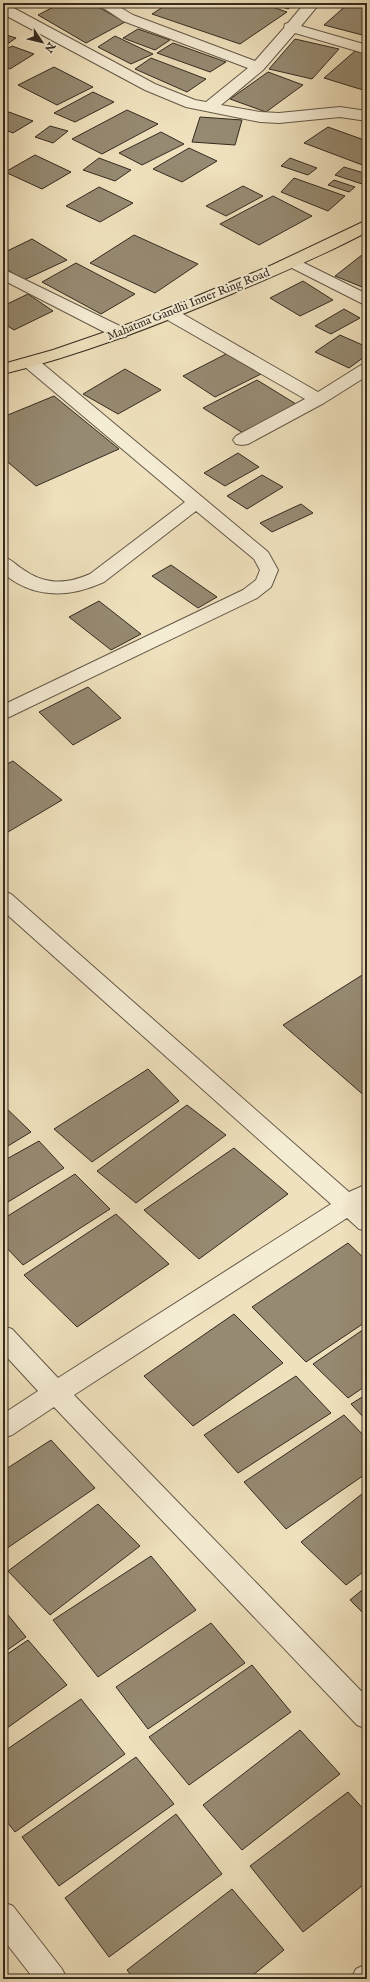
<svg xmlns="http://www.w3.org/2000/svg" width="370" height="1982" font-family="'IM FELL English',serif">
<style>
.building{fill:#968a72;stroke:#352b20}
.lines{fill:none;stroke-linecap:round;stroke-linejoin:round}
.minor-casing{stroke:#645847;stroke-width:2}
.major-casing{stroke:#352b20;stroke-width:2}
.minor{fill:#f5ecd4;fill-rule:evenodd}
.major{fill:#efe1bd;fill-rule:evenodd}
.labels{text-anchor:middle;stroke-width:4;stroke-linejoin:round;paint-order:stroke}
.far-street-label{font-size:12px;fill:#352b20;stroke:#f5ecd4}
</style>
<rect width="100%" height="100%" fill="#efe1bd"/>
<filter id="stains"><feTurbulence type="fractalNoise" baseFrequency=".005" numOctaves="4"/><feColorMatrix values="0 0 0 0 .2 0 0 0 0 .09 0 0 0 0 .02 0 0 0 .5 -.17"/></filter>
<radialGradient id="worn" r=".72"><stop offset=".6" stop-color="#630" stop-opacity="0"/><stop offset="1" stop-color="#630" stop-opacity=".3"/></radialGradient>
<!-- building -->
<path class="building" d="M61,3H91L125,22L86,43L38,15Z
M169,3H261L287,12L240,44L152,14Z
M271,3H296L288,9Z
M349,3L367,5L366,36L324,25Z
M138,29L170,40L155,50L123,38Z
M3,34L16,38L3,47Z
M115,36L153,54L131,64L98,47Z
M295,39L339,49L312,79L269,69Z
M173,43L226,62L210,72L157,53Z
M12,46L34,54L10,69L3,66V51Z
M355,51L367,54V86L363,90L324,78Z
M151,58L206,79L187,92L135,69Z
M54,67L93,87L57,105L18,85Z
M268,72L303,85L266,112L230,99Z
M93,92L114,102L75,122L54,113Z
M127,110L158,124L102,154L72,139Z
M9,112L33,121L13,133L3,129V115Z
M200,117L242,120L235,145L192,142Z
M50,126L68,131L53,143L35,137Z
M328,127L367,141V165L365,166L304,143Z
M161,132L184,144L142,165L119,153Z
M189,148L217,161L182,182L153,169Z
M35,155L71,172L42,189L5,172Z
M99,158L131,170L115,181L83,170Z
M290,158L317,168L308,175L281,166Z
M344,167L367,174V178L362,184L335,175Z
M294,178L345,196L328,211L281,192Z
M334,180L355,187L349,192L328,185Z
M243,186L263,196L226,216L206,206Z
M99,187L133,203L100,222L66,206Z
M273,196L312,216L259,245L220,224Z
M134,235L198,264L155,293L90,263Z
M32,239L67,260L24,280L3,267V253Z
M367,251V289L335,276Z
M76,263L135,294L101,314L42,282Z
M303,281L333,300L300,316L270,298Z
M28,294L53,311L14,330L3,323V306Z
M344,309L360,318L331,334L315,326Z
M340,335L367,347V355L349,368L315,352Z
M228,353L261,374L215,397L183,376Z
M125,369L161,390L118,414L83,394Z
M257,380L296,404L243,433L203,408Z
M54,396L119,449L36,486L3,458V417Z
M238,453L259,467L225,486L204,473Z
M262,475L283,487L247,509L227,496Z
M301,504L313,513L272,532L260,523Z
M171,565L217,597L198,608L152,576Z
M99,601L141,634L111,650L69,617Z
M88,687L121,718L73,745L39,712Z
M13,761L62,800L3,835V766Z
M367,972V1098L283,1025Z
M148,1069L179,1101L92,1162L54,1129Z
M3,1105L31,1132L3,1149Z
M187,1105L226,1135L136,1203L97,1171Z
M39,1141L64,1168L3,1205V1161Z
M234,1148L288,1194L199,1259L144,1210Z
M75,1174L110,1209L23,1265L3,1244V1219Z
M116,1214L169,1264L77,1327L24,1275Z
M348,1243L367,1261V1321L306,1362L252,1307Z
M234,1314L283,1363L193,1426L144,1376Z
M367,1327V1385L348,1398L313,1364Z
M296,1376L331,1413L238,1473L204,1435Z
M367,1394V1421L351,1404Z
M344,1415L367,1439V1473L286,1529L244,1482Z
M51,1440L95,1488L3,1551V1471Z
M367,1490V1569L346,1585L301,1542Z
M98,1504L140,1546L50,1615L8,1571Z
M151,1556L196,1610L98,1677L53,1620Z
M367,1586V1617L350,1600Z
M3,1609L26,1637L3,1653Z
M211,1623L245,1663L148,1729L116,1687Z
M28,1640L67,1685L3,1731V1657Z
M252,1665L291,1712L189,1785L149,1737Z
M81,1699L125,1754L15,1832L3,1817V1752Z
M300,1730L340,1774L242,1850L203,1805Z
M136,1757L174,1804L59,1886L22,1837Z
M348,1792L367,1813V1882L303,1932L250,1866Z
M176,1814L222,1874L109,1957L65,1898Z
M232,1889L284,1950L248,1979H134L127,1970Z"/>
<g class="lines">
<defs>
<path id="minor" d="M96,3H113L133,15L255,61L284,28L285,24L288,23L305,3H320L301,26L367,45V54L295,33L263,70L221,105L260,112L279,113L340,107L367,111V121L340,117L279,123L260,122L186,107L145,90L3,14V4L8,5L155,84L195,100L206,102L248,68L123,21Z
M292,257L367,294V306L286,265L284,262L286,259Z
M3,269L126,329L128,333L126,337L120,338L114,337L3,280Z
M170,309L176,310L318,392L361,365L367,364V376L324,403L248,444L242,445L236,444L233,440L236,436L305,399L164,318L162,314L164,310Z
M31,358L37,359L268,552L278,570L271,587L257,598L3,720V705L243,590L256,580L260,570L254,559L196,511L104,582C69,598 33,599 3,573V557C11,559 15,564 21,568C44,585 65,585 90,574L185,502L25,367L22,363L25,359Z
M3,891L11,894L349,1192L367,1184V1205L365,1206L367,1208V1231L359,1229L347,1218L74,1395L367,1697V1729L357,1725L54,1407L12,1435L3,1438V1414L38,1391L3,1353V1326L12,1329L58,1378L331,1204L3,911Z
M3,1902L13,1906L62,1969L67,1979H34L3,1939Z
M366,1964L367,1979H351L356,1969Z"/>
<path id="major" d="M367,220V232C322,256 276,275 229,295C155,326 81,355 3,374V364L53,350L137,321L272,265Z"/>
</defs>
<!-- minor casing -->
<use href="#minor" class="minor-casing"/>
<!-- major casing -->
<use href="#major" class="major-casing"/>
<!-- minor -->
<use href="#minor" class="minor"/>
<!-- major -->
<use href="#major" class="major"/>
</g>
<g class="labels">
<!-- far-street labels -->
<g class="far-street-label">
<text transform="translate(188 304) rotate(-22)" y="4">Mahatma Gandhi Inner Ring Road</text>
</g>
</g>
<!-- margin -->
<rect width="370" height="1982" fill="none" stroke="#efe1bd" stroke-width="16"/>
<rect x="4" y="4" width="362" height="1974" fill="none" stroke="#352b20" stroke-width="2"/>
<rect x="8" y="8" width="354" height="1966" fill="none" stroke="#352b20"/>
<!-- north arrow -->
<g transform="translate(42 42) rotate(125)" stroke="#f5ecd4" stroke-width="3" paint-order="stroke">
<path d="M0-3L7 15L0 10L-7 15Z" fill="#352b20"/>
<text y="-6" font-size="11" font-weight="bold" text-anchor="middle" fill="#352b20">N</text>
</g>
<rect width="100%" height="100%" filter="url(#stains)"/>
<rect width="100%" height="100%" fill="url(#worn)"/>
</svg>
